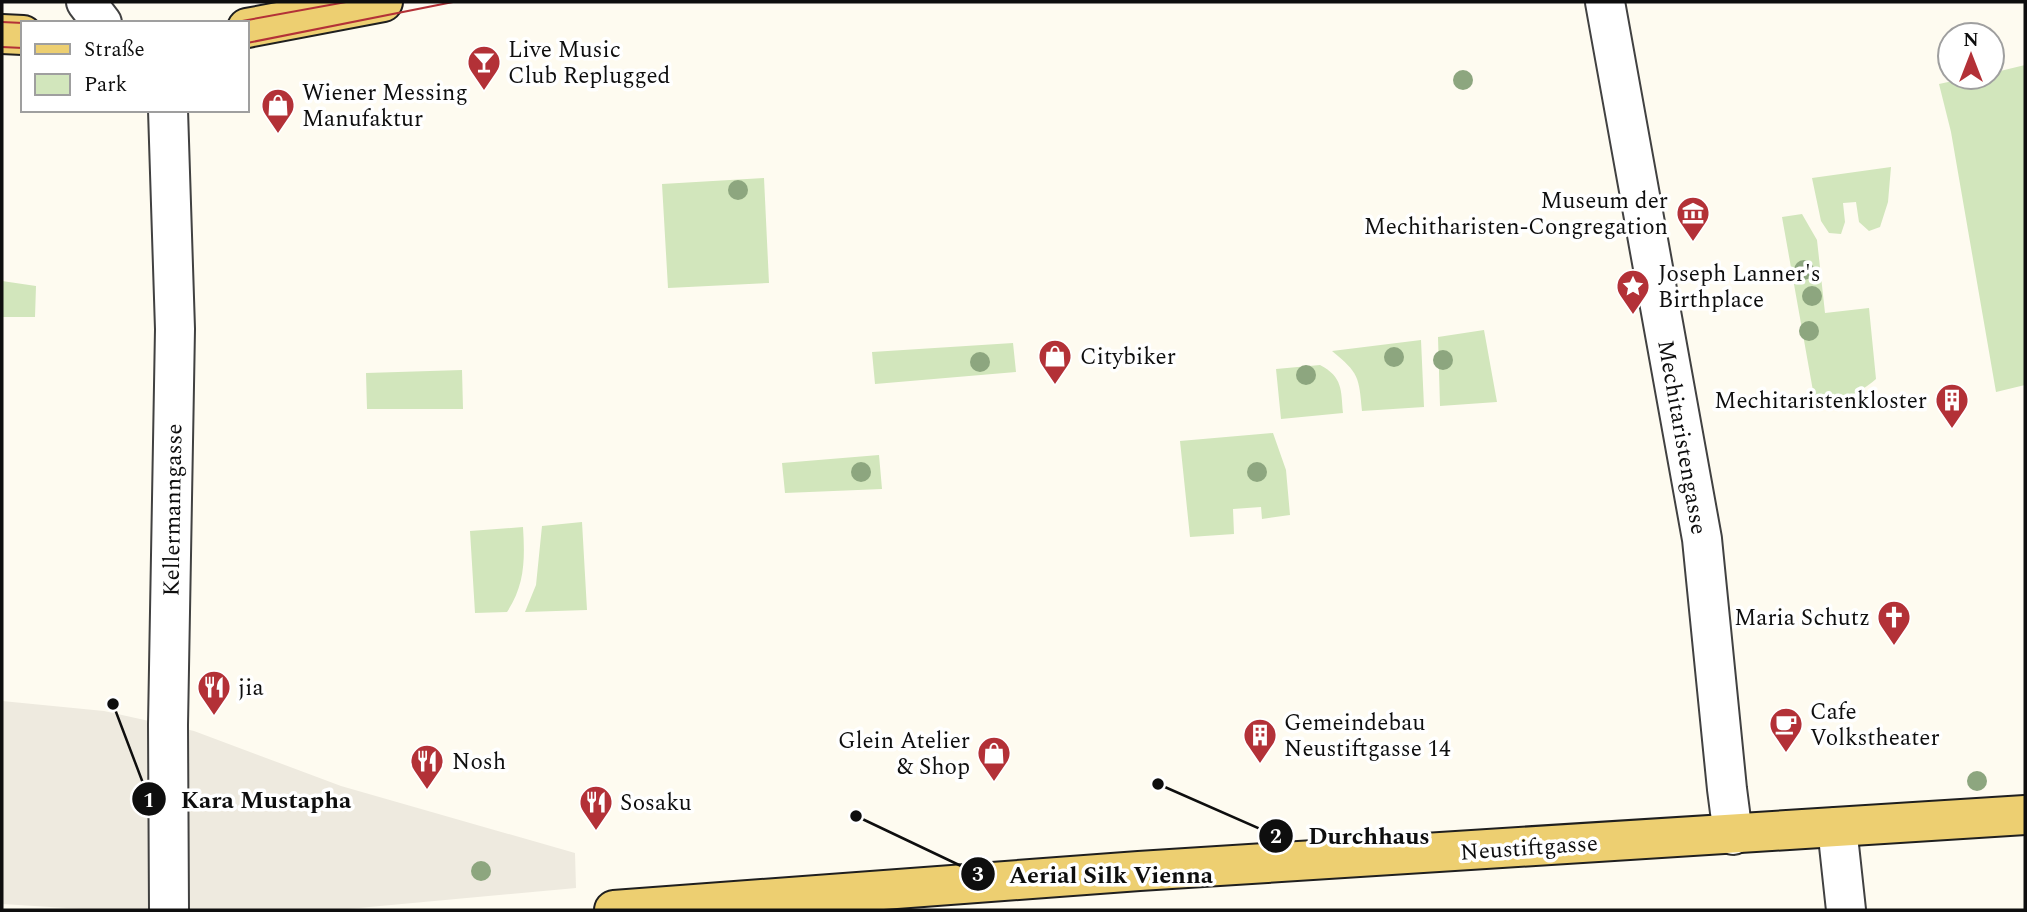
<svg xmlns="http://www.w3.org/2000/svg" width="2027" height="912" font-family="Spectral,serif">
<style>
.green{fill:#d2e6bc}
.plaza{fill:#eeeadf}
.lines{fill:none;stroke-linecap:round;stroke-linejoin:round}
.minor-casing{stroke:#414141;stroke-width:42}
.major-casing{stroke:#1f1f1f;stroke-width:42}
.minor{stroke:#fff;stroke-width:38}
.major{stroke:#edcf71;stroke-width:38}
.tram{stroke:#b33137;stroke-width:2}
.tree{fill:#8da67f}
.labels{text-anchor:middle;stroke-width:7;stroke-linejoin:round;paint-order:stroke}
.poi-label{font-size:23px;fill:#0e0e0e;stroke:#fff;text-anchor:start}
.street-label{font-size:23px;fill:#0e0e0e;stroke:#fff}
.leader{fill:none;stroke:#0e0e0e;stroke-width:2.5}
.callout-dot{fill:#0e0e0e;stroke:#fff;stroke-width:2.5}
.mark-label{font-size:21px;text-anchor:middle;font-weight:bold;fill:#fff}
.callout-label{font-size:24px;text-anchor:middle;font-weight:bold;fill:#0e0e0e;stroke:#fff;stroke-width:7;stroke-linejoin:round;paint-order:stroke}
</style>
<rect width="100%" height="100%" fill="#fefbf0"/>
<!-- green -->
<path class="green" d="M2025,65V385L1996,392L1951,132L1939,84L1971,77H1992V73Z
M1891,167L1888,202L1880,227L1869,231L1859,222L1856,202L1843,203L1845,222L1841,234L1829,233L1821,221L1812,178Z
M764,178L769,283L668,288L662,184Z
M1802,214L1817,240L1825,313L1869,308L1876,379C1855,397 1842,399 1815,402L1782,217Z
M2,281L36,286L35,317H2Z
M1484,330L1497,402L1440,406L1438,337Z
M1421,340L1424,407L1362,411C1359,377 1359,373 1332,351Z
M1013,343L1016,372L875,384L872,352Z
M1320,365C1343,377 1341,390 1343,413L1281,419L1276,369Z
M462,370L463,409H367L366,373Z
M1273,433L1286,470L1290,515L1262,519L1261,507L1233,509L1234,534L1190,537L1180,441Z
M879,455L882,489L785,493L782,463Z
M582,522L587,610L525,612L536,585L542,526Z
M523,527C525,559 525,585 507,612L475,613L470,531Z"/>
<!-- plaza -->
<path class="plaza" d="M2,701L104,711L194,731L341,786L575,853L576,888L337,910H99L2,904Z"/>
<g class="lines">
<defs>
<path id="minor" d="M86,2L102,23
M1605,2L1702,539L1727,789L1733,835
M168,110L175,329L168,725L169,910
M1837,827L1846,910"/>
<path id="major" d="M247,28L383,2
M2,34L23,35
M614,910L1139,871L2025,815"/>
</defs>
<!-- minor casing -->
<use href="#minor" class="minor-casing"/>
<!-- major casing -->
<use href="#major" class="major-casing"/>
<!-- minor -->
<use href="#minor" class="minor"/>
<!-- major -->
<use href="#major" class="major"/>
<!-- tram -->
<path class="tram" d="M2,22L23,23
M231,23L346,2
M247,43L453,2
M2,47L23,48"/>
</g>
<!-- trees -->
<g class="tree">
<circle cx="1463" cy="80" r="10"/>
<circle cx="738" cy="190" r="10"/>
<circle cx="1804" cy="270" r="10"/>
<circle cx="1812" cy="296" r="10"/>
<circle cx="1809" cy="331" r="10"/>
<circle cx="1394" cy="357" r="10"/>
<circle cx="1443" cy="360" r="10"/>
<circle cx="980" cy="362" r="10"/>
<circle cx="1306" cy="375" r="10"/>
<circle cx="861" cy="472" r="10"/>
<circle cx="1257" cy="472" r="10"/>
<circle cx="1977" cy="781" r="10"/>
<circle cx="481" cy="871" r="10"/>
</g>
<!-- icons -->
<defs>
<symbol id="bar-pin" viewBox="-11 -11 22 30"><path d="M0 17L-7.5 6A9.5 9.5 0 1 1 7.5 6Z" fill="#b33137" stroke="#fff"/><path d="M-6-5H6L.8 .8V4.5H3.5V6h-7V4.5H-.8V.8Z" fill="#fff"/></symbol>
<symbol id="shop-pin" viewBox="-11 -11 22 30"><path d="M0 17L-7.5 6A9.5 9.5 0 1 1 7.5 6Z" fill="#b33137" stroke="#fff"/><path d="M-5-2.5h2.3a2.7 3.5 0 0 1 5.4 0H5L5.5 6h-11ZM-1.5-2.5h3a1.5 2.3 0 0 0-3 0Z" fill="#fff"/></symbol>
<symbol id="museum-pin" viewBox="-11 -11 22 30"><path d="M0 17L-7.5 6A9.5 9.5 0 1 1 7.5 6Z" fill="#b33137" stroke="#fff"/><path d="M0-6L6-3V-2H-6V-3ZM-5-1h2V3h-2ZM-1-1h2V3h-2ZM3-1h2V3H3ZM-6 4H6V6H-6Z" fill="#fff"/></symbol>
<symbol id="sight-pin" viewBox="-11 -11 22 30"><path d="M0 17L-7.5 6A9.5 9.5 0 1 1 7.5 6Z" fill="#b33137" stroke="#fff"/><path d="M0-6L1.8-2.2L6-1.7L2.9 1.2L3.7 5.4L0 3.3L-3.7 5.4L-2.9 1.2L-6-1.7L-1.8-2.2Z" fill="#fff"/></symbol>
<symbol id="building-pin" viewBox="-11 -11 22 30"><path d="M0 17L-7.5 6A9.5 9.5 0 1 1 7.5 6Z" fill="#b33137" stroke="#fff"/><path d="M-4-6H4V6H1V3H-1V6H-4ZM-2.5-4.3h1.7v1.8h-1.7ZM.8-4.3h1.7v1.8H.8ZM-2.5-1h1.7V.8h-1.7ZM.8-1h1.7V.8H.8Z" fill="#fff"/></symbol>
<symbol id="church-pin" viewBox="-11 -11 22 30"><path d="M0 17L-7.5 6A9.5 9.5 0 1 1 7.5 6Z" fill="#b33137" stroke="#fff"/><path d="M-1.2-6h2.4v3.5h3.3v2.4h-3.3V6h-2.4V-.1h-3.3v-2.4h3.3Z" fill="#fff"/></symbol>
<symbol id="restaurant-pin" viewBox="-11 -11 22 30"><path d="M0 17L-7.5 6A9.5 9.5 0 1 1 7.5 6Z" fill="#b33137" stroke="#fff"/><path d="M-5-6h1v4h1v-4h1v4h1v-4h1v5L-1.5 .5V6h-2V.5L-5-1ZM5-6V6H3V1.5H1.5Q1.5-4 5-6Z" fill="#fff"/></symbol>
<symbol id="cafe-pin" viewBox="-11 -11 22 30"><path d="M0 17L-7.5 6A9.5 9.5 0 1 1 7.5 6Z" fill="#b33137" stroke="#fff"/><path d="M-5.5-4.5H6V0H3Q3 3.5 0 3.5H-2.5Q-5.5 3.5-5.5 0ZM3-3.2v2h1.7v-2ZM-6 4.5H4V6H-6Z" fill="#fff"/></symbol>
</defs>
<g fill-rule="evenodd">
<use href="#bar-pin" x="465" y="43" width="38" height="52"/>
<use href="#shop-pin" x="259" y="86" width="38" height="52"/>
<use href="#museum-pin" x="1674" y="194" width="38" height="52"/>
<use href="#sight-pin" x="1614" y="267" width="38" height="52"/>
<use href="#shop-pin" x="1036" y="337" width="38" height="52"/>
<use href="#building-pin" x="1933" y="381" width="38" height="52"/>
<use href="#church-pin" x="1875" y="598" width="38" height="52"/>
<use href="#restaurant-pin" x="195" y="668" width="38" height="52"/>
<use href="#cafe-pin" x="1767" y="705" width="38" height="52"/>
<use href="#building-pin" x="1241" y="716" width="38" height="52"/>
<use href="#shop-pin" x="975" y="734" width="38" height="52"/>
<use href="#restaurant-pin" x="408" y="742" width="38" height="52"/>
<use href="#restaurant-pin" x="577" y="783" width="38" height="52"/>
</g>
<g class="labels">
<!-- poi labels -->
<g class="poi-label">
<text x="508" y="57">Live Music<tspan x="508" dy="26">Club Replugged</tspan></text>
<text x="302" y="100">Wiener Messing<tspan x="302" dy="26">Manufaktur</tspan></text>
<text x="1668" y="208" text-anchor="end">Museum der<tspan x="1668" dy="26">Mechitharisten-Congregation</tspan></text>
<text x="1658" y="281">Joseph Lanner's<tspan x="1658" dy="26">Birthplace</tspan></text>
<text x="1080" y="364">Citybiker</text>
<text x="1927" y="408" text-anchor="end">Mechitaristenkloster</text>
<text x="1870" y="625" text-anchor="end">Maria Schutz</text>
<text x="238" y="695">jia</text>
<text x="1810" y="719">Cafe<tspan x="1810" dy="26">Volkstheater</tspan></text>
<text x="1284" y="730">Gemeindebau<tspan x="1284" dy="26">Neustiftgasse 14</tspan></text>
<text x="970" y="748" text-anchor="end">Glein Atelier<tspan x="970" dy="26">&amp; Shop</tspan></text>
<text x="452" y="769">Nosh</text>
<text x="620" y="810">Sosaku</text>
</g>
<!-- street labels -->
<g class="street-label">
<text transform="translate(1683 437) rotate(80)" y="8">Mechitaristengasse</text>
<text transform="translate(172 510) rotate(-89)" y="8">Kellermanngasse</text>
<text transform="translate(1529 847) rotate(-4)" y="8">Neustiftgasse</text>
</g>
</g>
<!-- callouts -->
<path class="leader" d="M113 704L149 799M1158 784L1276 836M856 816L978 874"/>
<g class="callout-dot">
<circle cx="113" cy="704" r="7"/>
<circle cx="1158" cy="784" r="7"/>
<circle cx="856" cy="816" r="7"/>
<circle cx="149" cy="799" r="18"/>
<circle cx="1276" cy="836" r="18"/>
<circle cx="978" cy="874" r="18"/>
</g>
<g class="mark-label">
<text x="149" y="807">1</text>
<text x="1276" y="843">2</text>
<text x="978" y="881">3</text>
</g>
<g class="callout-label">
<text x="266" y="808">Kara Mustapha</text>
<text x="1369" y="844">Durchhaus</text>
<text x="1111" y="883">Aerial Silk Vienna</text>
</g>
<!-- border -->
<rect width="2027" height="912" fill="none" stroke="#0e0e0e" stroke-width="7"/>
<!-- legend -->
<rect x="21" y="21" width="228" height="91" fill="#ffffff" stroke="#9f9f9f" stroke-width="2"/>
<rect x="35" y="44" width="35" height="10" fill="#edcf71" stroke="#9f9f9f" stroke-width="2"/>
<text x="84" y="56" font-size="21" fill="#0e0e0e">Straße</text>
<rect x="35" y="74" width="35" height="21" fill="#d2e6bc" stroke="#9f9f9f" stroke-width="2"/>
<text x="84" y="91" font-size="21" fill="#0e0e0e">Park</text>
<!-- north arrow -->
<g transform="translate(1971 56)"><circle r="33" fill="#ffffff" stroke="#9f9f9f" stroke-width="2"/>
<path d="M0-5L12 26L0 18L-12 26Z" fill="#b33137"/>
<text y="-10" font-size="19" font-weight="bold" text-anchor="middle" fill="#0e0e0e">N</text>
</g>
</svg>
